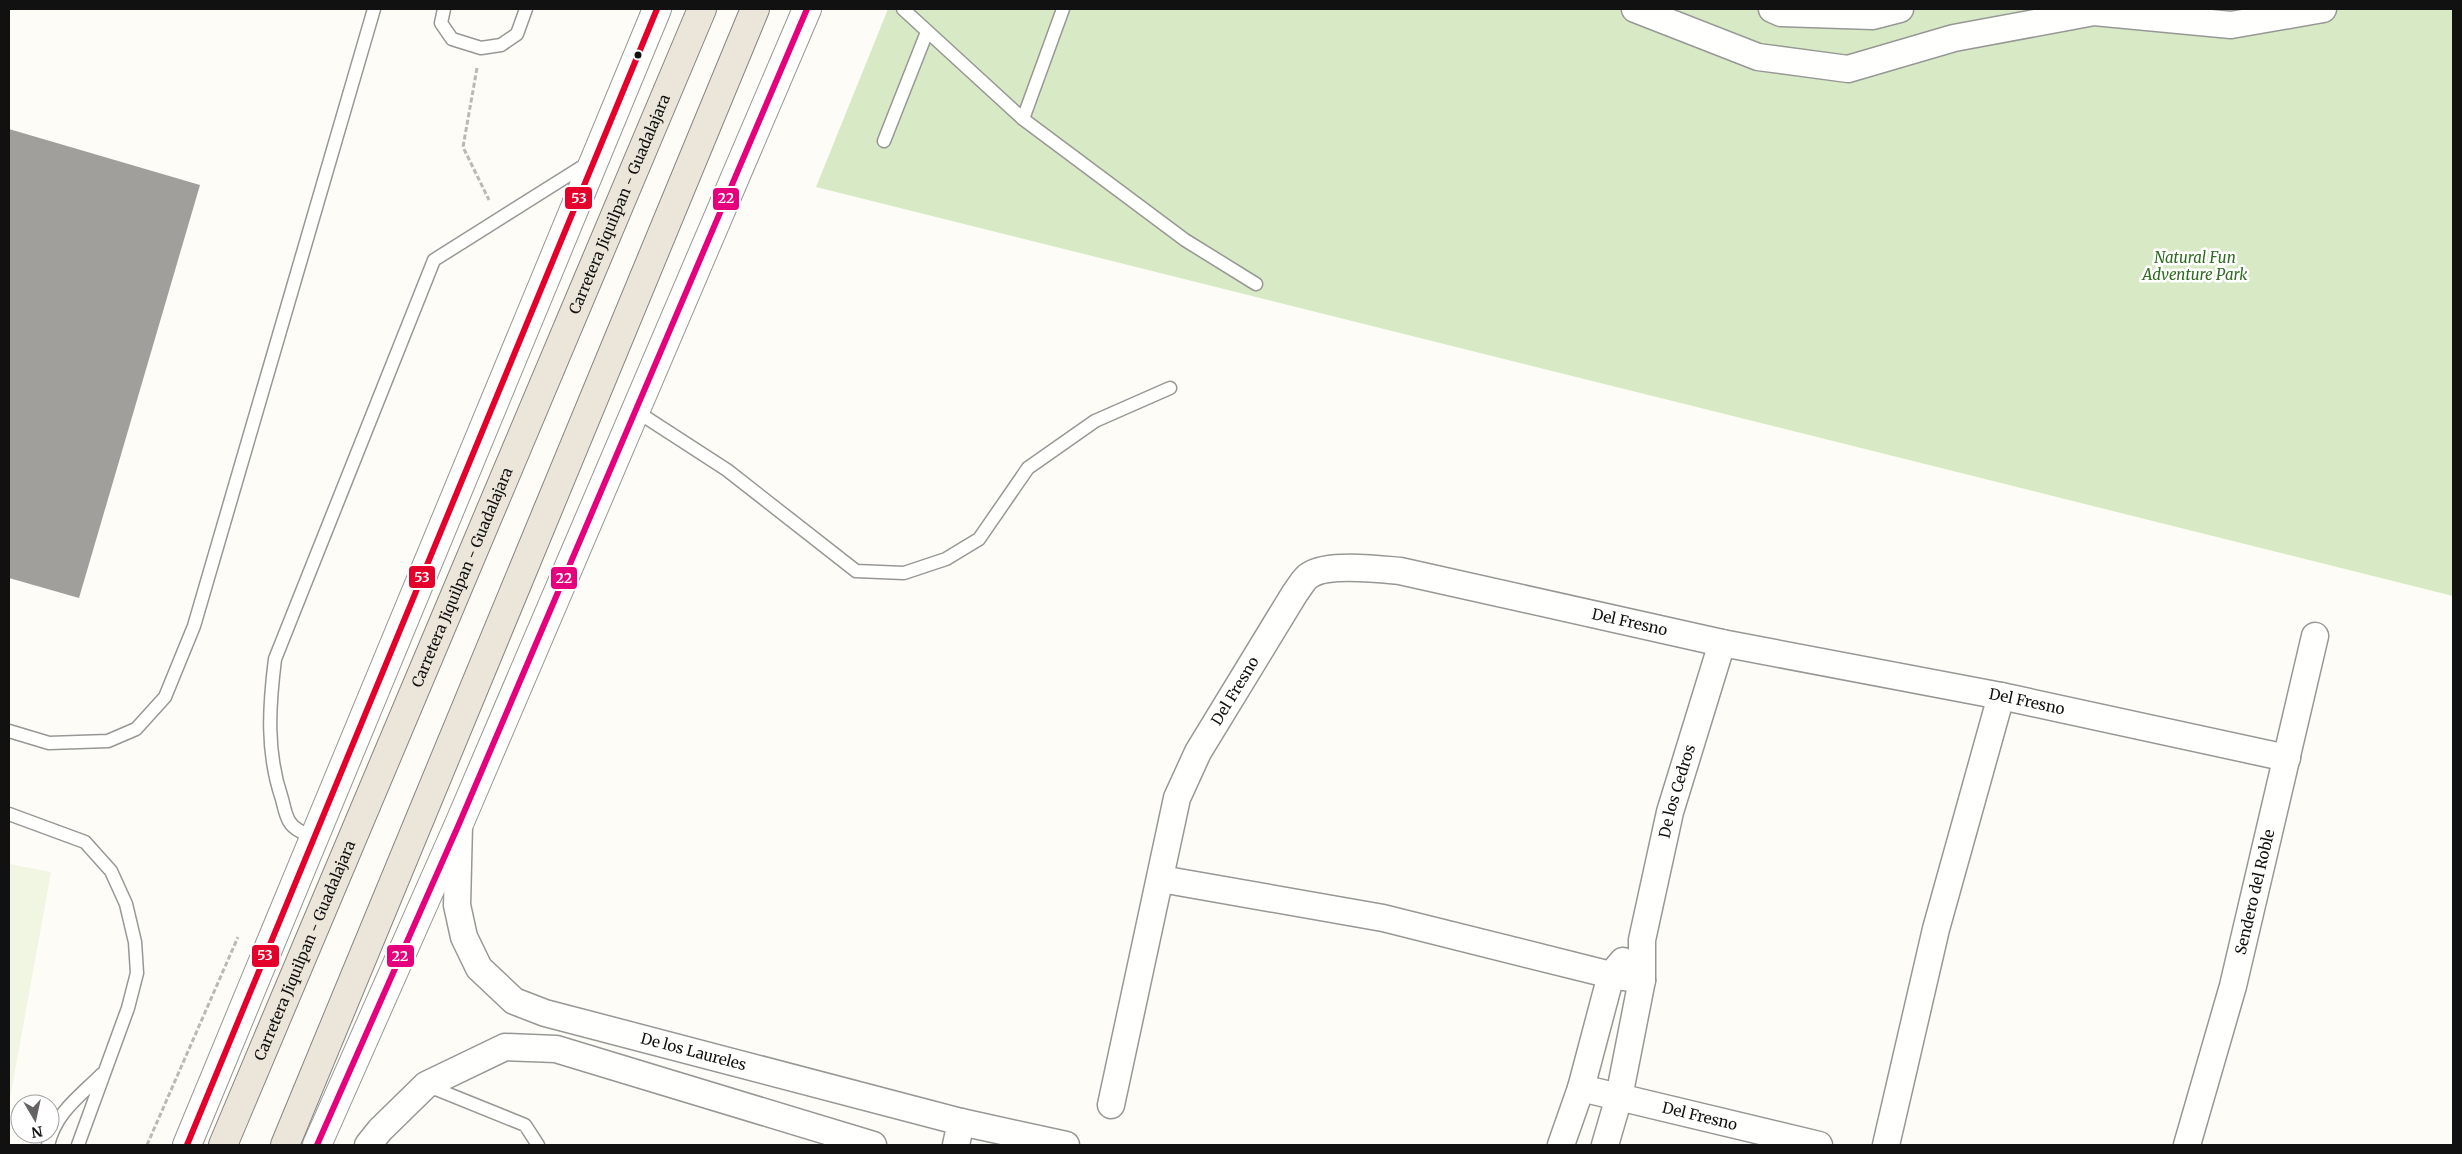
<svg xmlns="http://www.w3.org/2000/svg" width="2462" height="1154" font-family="Merriweather,serif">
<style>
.forest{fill:#d8eac5}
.pitch{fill:#f0f6e1}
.building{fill:#a19f9c}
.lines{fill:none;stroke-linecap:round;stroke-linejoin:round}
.service-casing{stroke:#979795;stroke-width:15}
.minor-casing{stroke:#979795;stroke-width:29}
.tertiary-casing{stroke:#979795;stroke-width:30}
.trunk-casing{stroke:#858482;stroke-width:30}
.path{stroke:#b9b9b8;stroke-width:3;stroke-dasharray:5 2.5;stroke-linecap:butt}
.service{stroke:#fffffe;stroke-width:12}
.minor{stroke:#fffffe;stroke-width:26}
.tertiary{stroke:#fffffe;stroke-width:28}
.trunk{stroke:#ece5da;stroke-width:28}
.bus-1-casing{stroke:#fff;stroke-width:10}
.bus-2-casing{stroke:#fff;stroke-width:10}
.bus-1{stroke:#e4002b;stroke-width:6}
.bus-2{stroke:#e5007d;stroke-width:6}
.bus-dot{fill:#111;stroke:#fff;stroke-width:2}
.labels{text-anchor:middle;stroke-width:5;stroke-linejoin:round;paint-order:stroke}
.street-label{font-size:15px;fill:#111;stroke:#fff}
.park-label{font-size:15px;font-style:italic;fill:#2f6b1f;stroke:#fff}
.line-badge{stroke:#fff;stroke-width:2}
.badge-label{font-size:14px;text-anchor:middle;font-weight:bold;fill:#fff}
</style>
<rect width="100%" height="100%" fill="#fdfcf7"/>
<!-- forest -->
<path class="forest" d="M888,9H2453V596L816,187Z"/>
<!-- pitch -->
<path class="pitch" d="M9,864L51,872L9,1104Z"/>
<!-- building -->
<path class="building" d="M9,129L200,185L79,598L9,578Z"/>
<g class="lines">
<defs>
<path id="service" d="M444,9L441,23L452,39L481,48L501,45L517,34L526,9
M903,9L1023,119L1185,240L1256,284
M1023,119L1063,9
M884,141L927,32
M636,411L727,470L856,571L904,573L946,559L979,539L1028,468L1095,421L1170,388
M9,731L49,743L108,741L136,729L165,697L194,626L374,9
M9,814L85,842L111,871L126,904L135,942L137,973L128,1008L78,1145
M314,837C305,834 294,830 289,821C285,814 284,806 282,799C266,752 269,707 275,659L434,260L588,163
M426,1085L525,1125L538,1145
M48,1145C56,1112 79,1097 102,1074"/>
<g id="minor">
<path d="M1635,9L1758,57L1848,69L1954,38L2094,12L2231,25L2323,9"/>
<path d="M1772,9L1781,13L1873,16L1900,9"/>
<path id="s1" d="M459,825L457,905L464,937L479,968L514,1001L545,1013L961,1122L1066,1145"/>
<path d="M1161,879L1383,918L1611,975L1642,980"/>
<path id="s2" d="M1581,1088L1819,1145"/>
<path id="s3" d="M1111,1105L1177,798L1198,752L1295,593C1299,588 1304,578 1310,575C1328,563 1379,569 1400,571L1722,643L2001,696L2287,758"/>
<path d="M368,1145L380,1130L426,1085L505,1047L556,1049L873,1145"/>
<path d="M956,1145L961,1122"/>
<path d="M1561,1145L1581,1088L1611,975L1623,961"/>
<path id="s4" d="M1605,1145L1619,1097L1642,980V940L1670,812L1722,643"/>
<path d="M1886,1145L1936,929L2001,696"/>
<path id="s5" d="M2187,1145L2233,986L2315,636"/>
</g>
<path id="tertiary" d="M187,1145L657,9
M317,1145L459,824L807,9"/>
<g id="trunk">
<path id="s6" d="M223,1145L702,9"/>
<path d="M285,1145L755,9"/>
</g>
</defs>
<!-- service casing -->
<use href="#service" class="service-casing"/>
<!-- minor casing -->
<use href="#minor" class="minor-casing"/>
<!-- tertiary casing -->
<use href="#tertiary" class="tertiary-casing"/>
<!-- trunk casing -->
<use href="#trunk" class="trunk-casing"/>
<!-- path -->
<path class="path" d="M477,68L463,147L489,200
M147,1145L238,937"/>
<!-- service -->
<use href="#service" class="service"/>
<!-- minor -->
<use href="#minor" class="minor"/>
<!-- tertiary -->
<use href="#tertiary" class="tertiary"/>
<!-- trunk -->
<use href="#trunk" class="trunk"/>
<defs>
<path id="bus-1" d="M187,1145L657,9"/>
<path id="bus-2" d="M317,1145L459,824L807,9"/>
</defs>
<!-- bus-1 casing -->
<use href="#bus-1" class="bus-1-casing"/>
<!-- bus-2 casing -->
<use href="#bus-2" class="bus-2-casing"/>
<!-- bus-1 -->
<use href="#bus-1" class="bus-1"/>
<!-- bus-2 -->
<use href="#bus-2" class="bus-2"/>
</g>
<!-- markers -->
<circle class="bus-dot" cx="638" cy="55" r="4.5"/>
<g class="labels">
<!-- street labels -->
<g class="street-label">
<text dy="5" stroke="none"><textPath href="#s6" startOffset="1021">Carretera Jiquilpan - Guadalajara</textPath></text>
<text dy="5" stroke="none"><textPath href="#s6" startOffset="616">Carretera Jiquilpan - Guadalajara</textPath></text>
<text dy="5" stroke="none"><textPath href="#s3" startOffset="901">Del Fresno</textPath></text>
<text dy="5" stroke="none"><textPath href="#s3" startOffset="436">Del Fresno</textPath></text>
<text dy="5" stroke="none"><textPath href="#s3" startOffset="1306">Del Fresno</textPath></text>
<text dy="5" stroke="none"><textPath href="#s4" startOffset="362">De los Cedros</textPath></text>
<text dy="5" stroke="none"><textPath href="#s5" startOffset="262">Sendero del Roble</textPath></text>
<text dy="5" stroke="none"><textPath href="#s6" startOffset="211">Carretera Jiquilpan - Guadalajara</textPath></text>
<text dy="5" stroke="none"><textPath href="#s1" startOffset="382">De los Laureles</textPath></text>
<text dy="5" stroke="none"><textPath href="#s2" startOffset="122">Del Fresno</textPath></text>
</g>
<!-- park labels -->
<g class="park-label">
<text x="2195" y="263">Natural Fun<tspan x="2195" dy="17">Adventure Park</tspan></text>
</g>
</g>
<g class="line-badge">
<rect x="564" y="186" width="29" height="24" rx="5" fill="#e4002b"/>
<rect x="712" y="187" width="28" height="24" rx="5" fill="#e5007d"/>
<rect x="408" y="565" width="28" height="24" rx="5" fill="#e4002b"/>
<rect x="550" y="566" width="28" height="24" rx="5" fill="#e5007d"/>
<rect x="251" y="944" width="29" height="24" rx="5" fill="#e4002b"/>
<rect x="386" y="944" width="29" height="24" rx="5" fill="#e5007d"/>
</g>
<g class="badge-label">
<text x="579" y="203">53</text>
<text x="726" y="203">22</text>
<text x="422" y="582">53</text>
<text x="564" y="583">22</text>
<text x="265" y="960">53</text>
<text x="400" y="961">22</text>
</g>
<!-- border -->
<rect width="2462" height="1154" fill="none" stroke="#111111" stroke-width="20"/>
<!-- north arrow -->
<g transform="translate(35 1119) rotate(171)"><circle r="24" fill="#ffffff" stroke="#a0a0a0"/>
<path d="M0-4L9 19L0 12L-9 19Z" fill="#646362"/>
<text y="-8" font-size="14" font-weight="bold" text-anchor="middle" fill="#111111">N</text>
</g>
</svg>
